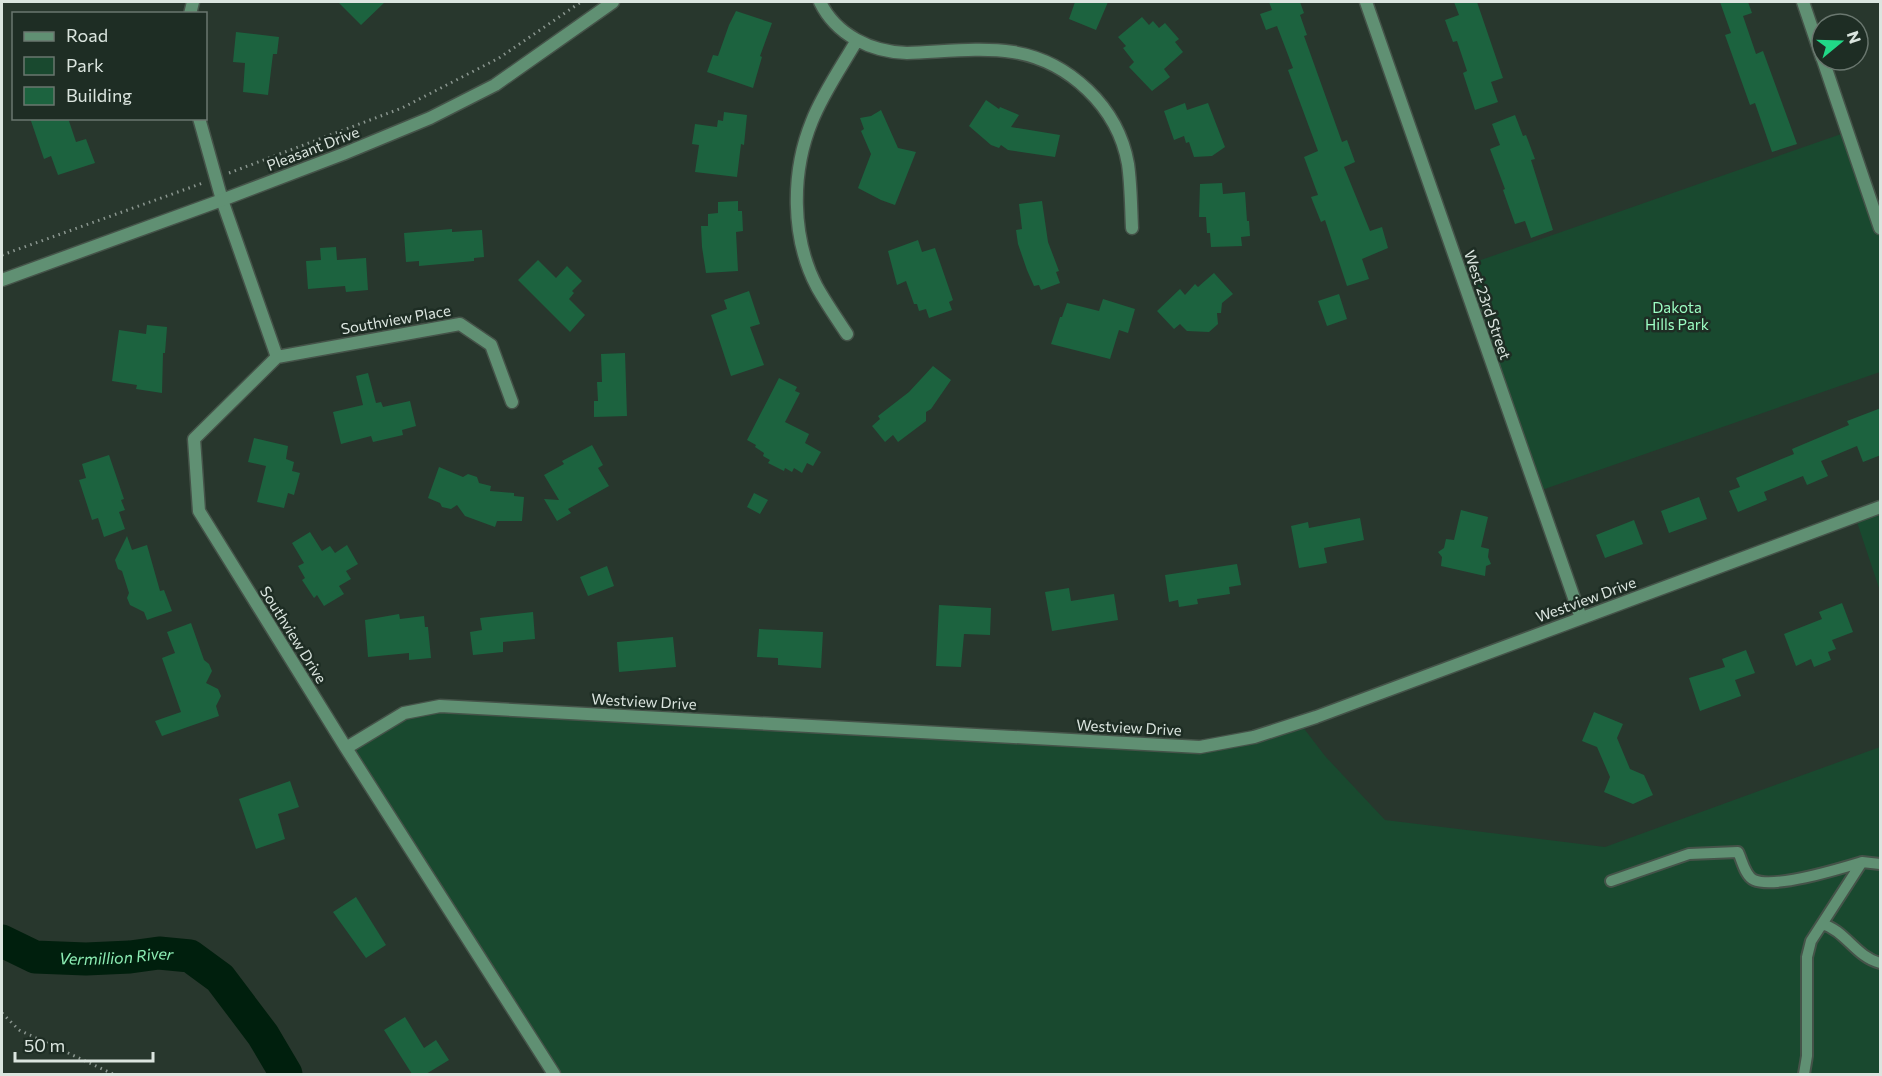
<svg xmlns="http://www.w3.org/2000/svg" width="1882" height="1076" font-family="Commissioner,sans-serif">
<style>
.green{fill:#19492f}
.lines{fill:none;stroke-linecap:round;stroke-linejoin:round}
.river{stroke:#001f0d;stroke-width:33}
.building{fill:#1c633f}
.service-casing{stroke:#455349;stroke-width:14}
.minor-casing{stroke:#455349;stroke-width:15}
.tertiary-casing{stroke:#455349;stroke-width:15}
.path{stroke:#8a968f;stroke-width:3;stroke-dasharray:1.5 4.5;stroke-linecap:butt}
.service{stroke:#609073;stroke-width:10}
.minor{stroke:#609073;stroke-width:12}
.tertiary{stroke:#609073;stroke-width:12}
.labels{text-anchor:middle;stroke-width:5;stroke-linejoin:round;paint-order:stroke}
.street-label{font-size:15px;fill:#dbe5df;stroke:#1e2d24}
.park-label{font-size:15px;fill:#9cfdc3;stroke:#1e2d24}
.water-label{font-size:16px;font-style:italic;fill:#8cedb4;stroke:#1e2d24}
</style>
<rect width="100%" height="100%" fill="#28372d"/>
<!-- green -->
<path class="green" d="M1847,132L1880,228V372L1536,492L1458,268Z
M1880,507V591L1855,516Z
M440,706L1200,747L1299,722L1325,756L1385,820L1605,847L1880,747V1074H554L346,748L404,713Z"/>
<g class="lines">
<!-- river -->
<path class="river" id="s1" d="M2,941L35,957L86,959L130,957L159,953L190,956L220,978L263,1035L286,1074"/>
</g>
<!-- building -->
<path class="building" d="M338,2H385L361,25Z
M1075,2H1108L1096,30L1069,19Z
M1269,2H1300L1304,13L1300,15L1307,35L1304,36L1342,142L1347,140L1355,162L1344,167L1370,231L1382,227L1388,248L1362,259L1369,279L1347,286L1325,220L1321,222L1311,197L1318,195L1304,157L1318,151L1288,70L1293,68L1277,26L1266,30L1260,14L1272,10Z
M1454,2H1477L1503,78L1491,82L1498,102L1475,110L1463,73L1467,71L1457,41L1453,42L1445,20L1459,15Z
M1720,2H1748L1752,13L1743,16L1756,54L1763,51L1797,144L1772,152L1755,103L1750,105L1725,35L1731,33Z
M736,11L772,23L760,56L762,57L753,88L707,72L713,55L718,56L729,25Z
M1142,17L1149,25L1153,21L1159,28L1165,23L1179,39L1175,42L1183,52L1164,69L1170,77L1152,91L1129,67L1134,62L1123,48L1126,46L1118,37Z
M236,32L279,37L277,54H273L268,95L243,92L245,63L233,62Z
M986,100L999,109L1000,107L1019,115L1011,127L1060,135L1055,157L1008,150L1001,145L999,148L991,145L969,126Z
M1185,103L1187,110L1208,103L1225,147L1212,156L1194,157L1189,142L1186,143L1184,136L1174,140L1164,111Z
M881,110L898,148L916,152L895,205L881,200L858,188L871,154L861,131L864,129L860,118L871,116Z
M724,112L747,115L744,145L741,144L737,177L695,172L699,145L692,144L695,124L717,127L718,120L723,121Z
M1515,115L1523,136L1526,135L1535,159L1531,160L1553,230L1531,238L1525,221L1515,224L1503,190L1505,189L1490,149L1500,145L1492,124Z
M30,118H68L76,142L86,139L95,163L58,175L51,156L44,159Z
M1222,183L1223,194L1245,192L1247,221H1249L1250,236L1241,237L1242,246L1211,247L1210,233H1207L1206,217H1199L1200,184Z
M738,201V211H742L743,231L736,232L738,271L706,273L702,247L701,226H708V214L718,213V202Z
M1042,201L1048,242L1059,271L1056,272L1060,283L1041,290L1039,285L1034,286L1027,270L1018,244L1016,230L1022,229L1019,204Z
M452,229V232L482,230L484,257L474,258V261L419,266V261L406,262L404,233Z
M918,240L922,252L935,248L953,300L949,302L952,310L929,318L926,309L919,311L917,304H914L906,281L897,285L888,251Z
M336,247L337,260L366,258L368,290L346,292L345,286L308,289L306,261L321,260L320,248Z
M538,260L556,278L567,266L582,281L572,291L574,293L569,299L585,315L570,332L518,280Z
M1214,273L1233,294L1222,303L1221,313H1217L1218,324L1209,332L1187,331L1180,324L1174,329L1157,311L1180,289L1185,295L1195,284L1198,287Z
M749,291L760,324L750,327L764,365L731,376L711,315L727,309L724,300Z
M1339,294L1347,319L1327,326L1318,301Z
M1103,299L1135,309L1128,333L1119,330L1110,359L1051,344L1060,317H1062L1067,303L1099,311Z
M147,325L167,327L165,353H163L162,393L136,389L137,385L112,381L119,330L146,334Z
M625,353L627,416L594,417V401H598L597,382H602L601,354Z
M933,366L951,380L931,409L926,412V421L898,442L893,435L885,442L872,426L880,419L878,416L909,392Z
M368,373L376,403L381,402L383,407L410,401L416,426L402,430L403,435L373,442L371,436L341,444L333,412L363,405L356,376Z
M779,378L797,387L795,391L800,393L785,422L809,434L805,443L821,452L813,466L807,463L802,473L794,468L792,472L785,468L784,471L768,463L770,460L763,456L764,453L755,447L756,445L747,440Z
M1881,408V455L1863,462L1857,446L1821,461L1828,476L1807,485L1803,476L1764,492L1767,500L1738,512L1729,491L1740,487L1736,478L1794,454L1792,449L1849,425L1847,421Z
M254,438L288,446L286,459L294,462L292,471L300,473L294,495L288,493L284,508L257,502L266,466L248,462Z
M592,445L603,465L598,468L609,486L568,509L571,513L557,521L544,499L559,500L544,475L564,464L562,461Z
M109,455L124,499L121,500L125,510L119,512L125,529L104,537L98,518L92,520L79,480L86,478L82,464Z
M439,467L463,477L468,474L477,477L479,483L491,486L490,491L514,493V496L524,497L522,521H497L495,527L465,516L457,505L451,509L442,507L440,503L428,498Z
M754,493L768,500L760,514L747,507Z
M1699,497L1707,519L1669,533L1661,511Z
M1461,510L1488,517L1481,547L1489,549L1488,557L1491,564L1486,566L1485,576L1441,566L1442,557L1438,552L1444,548L1446,539L1454,540Z
M1360,518L1364,540L1324,548L1327,563L1299,568L1291,526L1308,522L1309,528Z
M1634,520L1643,544L1605,558L1596,535Z
M310,532L322,551L330,546L335,553L347,545L358,564L346,571L351,579L339,586L344,594L324,606L317,595L314,598L302,580L305,578L298,566L304,563L292,543Z
M127,536L132,550L147,545L160,591L164,590L172,611L147,620L144,612L130,605L127,598L129,593L122,571L118,569L115,560Z
M1237,564L1241,585L1229,587L1230,594L1197,599L1198,604L1179,607L1178,600L1169,602L1165,575Z
M607,566L614,586L588,596L580,577Z
M1069,588L1071,601L1114,594L1118,620L1052,631L1045,592Z
M1842,603L1853,632L1832,640L1836,649L1828,652L1831,660L1814,667L1811,659L1796,666L1784,634L1822,619L1819,612Z
M939,605L991,608L990,635L964,634L961,667L936,666Z
M533,612L535,639L503,642V652L473,655L470,632L482,630L480,618Z
M399,614L400,619L424,616L425,627H428L431,658L409,660V653L368,657L365,620Z
M191,623L204,660L209,664L212,671L206,683L218,689L221,696L216,706L219,716L162,736L155,721L181,712L162,658L175,653L167,632Z
M759,629L823,632L821,668L778,665V658L757,657Z
M673,637L676,667L619,672L617,642Z
M1746,650L1755,673L1735,680L1741,696L1700,711L1689,678L1725,667L1722,659Z
M1594,712L1623,724L1617,738L1630,769L1644,775L1653,795L1633,804L1604,792L1610,777L1597,747L1582,741Z
M290,781L299,807L278,814L285,839L256,849L239,799Z
M356,897L386,945L366,958L333,912Z
M405,1017L424,1048L436,1040L449,1060L426,1074H412L384,1030Z"/>
<g class="lines">
<defs>
<path id="service" d="M1862,862L1880,864
M1611,881L1689,854L1738,852C1742,860 1745,876 1754,880C1775,889 1839,869 1862,862L1822,924
M1804,1074L1807,1056V957L1811,941L1822,924C1845,930 1856,957 1880,963"/>
<path id="minor" d="M820,2C836,35 871,52 907,53C941,52 980,47 1013,52C1069,61 1118,107 1128,164C1131,185 1131,207 1132,228
M1366,2L1581,618
M1803,2L1822,58
M190,14L193,2
M1823,60L1880,228
M199,118L222,200L277,357L194,439L199,511L346,748L554,1074
M847,334C837,319 826,303 817,287C791,238 791,172 812,121C823,93 842,66 857,40
M277,357L460,324L491,345L512,402
M346,748L404,713L440,706L1200,747L1254,737L1316,717L1880,507"/>
<path id="tertiary" d="M2,280L222,200L343,154L430,118L495,85L613,2"/>
</defs>
<!-- service casing -->
<use href="#service" class="service-casing"/>
<!-- minor casing -->
<use href="#minor" class="minor-casing"/>
<!-- tertiary casing -->
<use href="#tertiary" class="tertiary-casing"/>
<!-- path -->
<path class="path" d="M229,173L402,108L499,58L581,2
M2,255L203,183
M2,1013L19,1030L113,1074"/>
<!-- service -->
<use href="#service" class="service"/>
<!-- minor -->
<use href="#minor" class="minor"/>
<!-- tertiary -->
<use href="#tertiary" class="tertiary"/>
</g>
<g class="labels">
<!-- street labels -->
<g class="street-label">
<text transform="translate(313 149) rotate(-21)" y="5">Pleasant Drive</text>
<text transform="translate(1487 305) rotate(71)" y="5">West 23rd Street</text>
<text transform="translate(396 320) rotate(-10)" y="5">Southview Place</text>
<text transform="translate(1586 600) rotate(-20)" y="5">Westview Drive</text>
<text transform="translate(293 635) rotate(58)" y="5">Southview Drive</text>
<text transform="translate(644 702) rotate(3)" y="5">Westview Drive</text>
<text transform="translate(1129 728) rotate(3)" y="5">Westview Drive</text>
</g>
<!-- park labels -->
<g class="park-label">
<text x="1677" y="313">Dakota<tspan x="1677" dy="17">Hills Park</tspan></text>
</g>
<!-- water labels -->
<g class="water-label">
<text dy="6" stroke="none"><textPath href="#s1" startOffset="118">Vermillion River</textPath></text>
</g>
</g>
<!-- border -->
<rect width="1882" height="1076" fill="none" stroke="#dbe5df" stroke-width="6"/>
<!-- legend -->
<rect x="12" y="12" width="195" height="108" fill="#1e2d24" stroke="#6a776f" stroke-width="1.5"/>
<rect x="24" y="32" width="30" height="9" fill="#609073" stroke="#6a776f" stroke-width="1.5"/>
<text x="66" y="42" font-size="18" fill="#dbe5df">Road</text>
<rect x="24" y="57" width="30" height="18" fill="#19492f" stroke="#6a776f" stroke-width="1.5"/>
<text x="66" y="72" font-size="18" fill="#dbe5df">Park</text>
<rect x="24" y="87" width="30" height="18" fill="#1c633f" stroke="#6a776f" stroke-width="1.5"/>
<text x="66" y="102" font-size="18" fill="#dbe5df">Building</text>
<!-- north arrow -->
<g transform="translate(1840 42) rotate(71)"><circle r="28" fill="#1e2d24" stroke="#6a776f" stroke-width="1.5"/>
<path d="M0-4.5L10 22L0 15L-10 22Z" fill="#21d887"/>
<text y="-9" font-size="16" font-weight="bold" text-anchor="middle" fill="#dbe5df">N</text>
</g>
<!-- scale -->
<path d="M15 1052v9h138v-9" fill="none" stroke="#dbe5df" stroke-width="3"/>
<text x="24" y="1052" font-size="18" fill="#dbe5df" stroke="#1e2d24" stroke-width="4.5" paint-order="stroke">50 m</text>
</svg>
